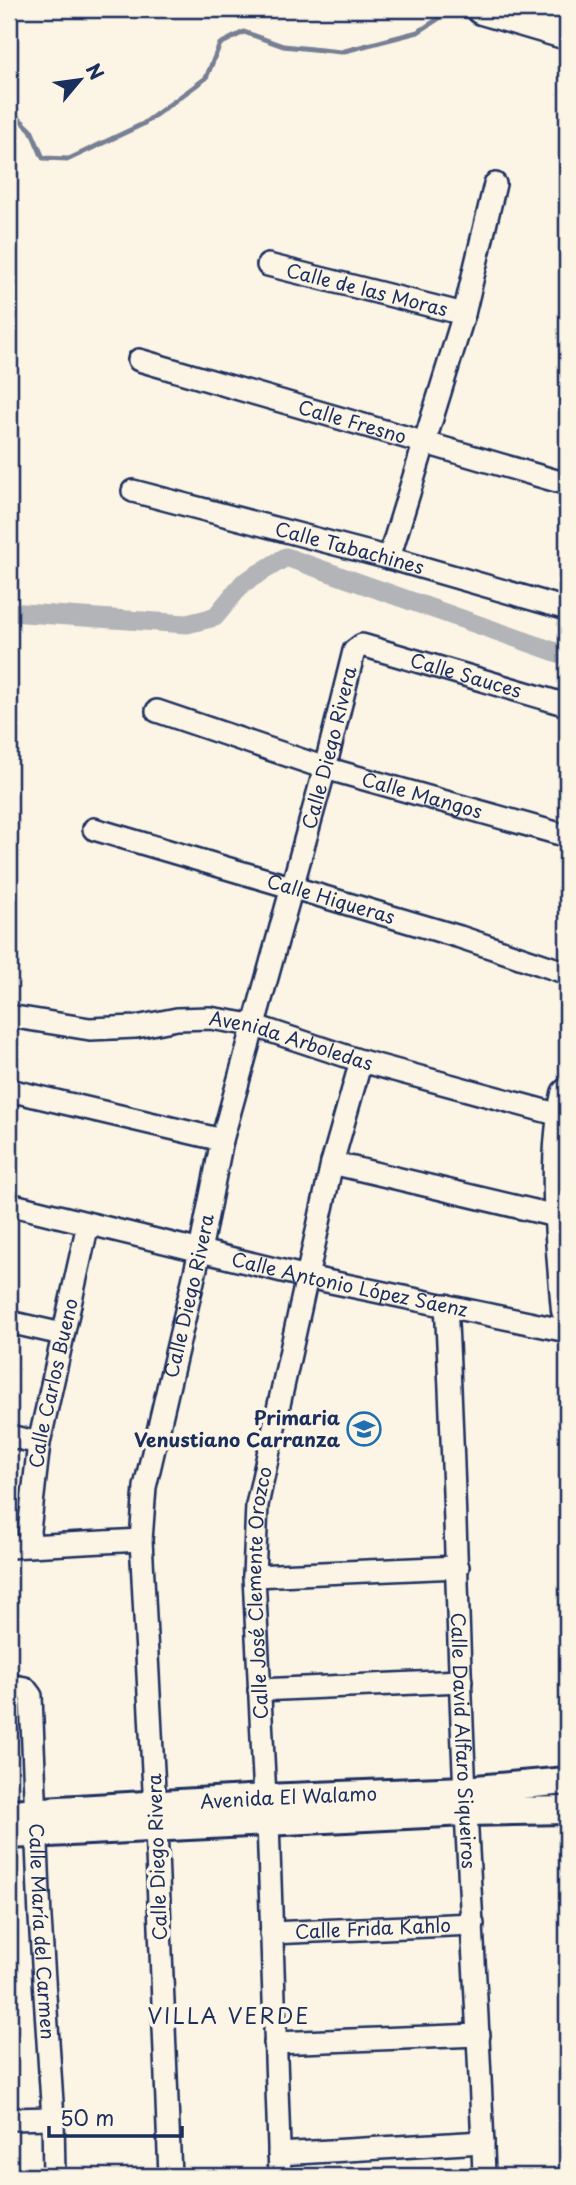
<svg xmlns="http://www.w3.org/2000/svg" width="576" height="2185" font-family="'Playpen Sans',sans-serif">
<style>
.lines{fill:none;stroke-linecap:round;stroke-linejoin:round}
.stream{stroke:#767f94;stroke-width:5}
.canal{stroke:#b2b4b8;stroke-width:19}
.minor-casing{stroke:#1b2f5e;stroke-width:26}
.tertiary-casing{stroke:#1b2f5e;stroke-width:32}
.secondary-casing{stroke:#1b2f5e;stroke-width:35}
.minor{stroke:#fcf5e5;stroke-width:21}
.tertiary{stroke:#fcf5e5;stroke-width:26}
.secondary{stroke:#fcf5e5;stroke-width:30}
.labels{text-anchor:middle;stroke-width:7;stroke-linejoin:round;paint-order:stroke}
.street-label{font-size:19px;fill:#1b2f5e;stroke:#fcf5e5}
.poi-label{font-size:19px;font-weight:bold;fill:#1b2f5e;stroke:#fcf5e5;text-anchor:end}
.neighbourhood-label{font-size:21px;letter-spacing:2px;fill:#1b2f5e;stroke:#fcf5e5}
</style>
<rect width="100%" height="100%" fill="#fcf5e5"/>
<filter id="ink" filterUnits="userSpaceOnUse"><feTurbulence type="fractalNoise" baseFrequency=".0143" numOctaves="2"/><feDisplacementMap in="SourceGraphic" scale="14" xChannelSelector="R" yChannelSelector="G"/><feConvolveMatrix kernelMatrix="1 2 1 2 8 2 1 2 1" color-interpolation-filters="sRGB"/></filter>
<g filter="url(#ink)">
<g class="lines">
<!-- stream -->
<path class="stream" d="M9,109L31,130L43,158L69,159L143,124L206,78L220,44L244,32L283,46L341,52L418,32L452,10"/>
<!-- canal -->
<path class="canal" d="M9,612L187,624L215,617L243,583L286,557L567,656"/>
<defs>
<g id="minor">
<path id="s1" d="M268,265L464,314"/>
<path id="s2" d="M139,360L567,484"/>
<path id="s3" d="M133,491L389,558L567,609"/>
<path d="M389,558L464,314L495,184"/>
<path id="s4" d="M157,711L325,768L567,836"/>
<path id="s5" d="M94,829L460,937L567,973"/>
<path id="s6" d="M9,1016L90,1029L136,1027L177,1019L210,1018L252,1025L361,1061L567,1117"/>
<path d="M9,1090L222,1140"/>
<path d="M332,1163L560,1217"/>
<path id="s7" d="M9,1204L307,1277L567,1331"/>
<path id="s8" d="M446,1305C455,1467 457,1629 465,1791C471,1919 480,2048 484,2176"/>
<path d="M9,1322L62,1334"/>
<path d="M9,1436L39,1443"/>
<path id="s9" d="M31,1545L29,1531L39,1443L88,1224"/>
<path d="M9,1547L141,1540"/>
<path d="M254,1576L458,1567"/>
<path id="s10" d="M9,1685L25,1688L31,1696L40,1918L53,2118L54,2176"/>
<path d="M259,1690L461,1681"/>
<path id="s11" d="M271,1933L473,1924"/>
<path d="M275,2043L479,2035"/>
<path d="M9,2119L53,2118"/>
<path d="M279,2154L483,2142"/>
<path id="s12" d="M170,2176L156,1828L141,1540L145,1487L200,1251L222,1140L325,768L354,651L362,645L567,705"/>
<path id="s13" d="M280,2176L268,1822L265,1798L254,1576L257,1505L332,1163L361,1061"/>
</g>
<g id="tertiary">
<path id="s14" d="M9,1813L265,1798L465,1790L567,1781"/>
<path d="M9,1835L466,1812L567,1810"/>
</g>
<path id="secondary" d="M482,9L567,34
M567,1094C552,1163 561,1240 567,1310"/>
</defs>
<!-- minor casing -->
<use href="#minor" class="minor-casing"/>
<!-- tertiary casing -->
<use href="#tertiary" class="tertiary-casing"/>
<!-- secondary casing -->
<use href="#secondary" class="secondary-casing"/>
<!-- minor -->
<use href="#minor" class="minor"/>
<!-- tertiary -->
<use href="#tertiary" class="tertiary"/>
<!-- secondary -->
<use href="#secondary" class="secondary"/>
</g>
</g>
<!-- icons -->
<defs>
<symbol id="school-ring" viewBox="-11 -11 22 22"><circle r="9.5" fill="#fcf5e5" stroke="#1f6fb2" stroke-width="1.5"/><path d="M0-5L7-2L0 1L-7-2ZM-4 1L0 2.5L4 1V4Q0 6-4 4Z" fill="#1f6fb2"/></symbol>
</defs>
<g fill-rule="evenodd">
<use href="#school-ring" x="345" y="1410" width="38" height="38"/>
</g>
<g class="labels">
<!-- street labels -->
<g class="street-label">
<text dy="7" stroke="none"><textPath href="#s1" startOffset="102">Calle de las Moras</textPath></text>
<text dy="7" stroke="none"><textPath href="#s2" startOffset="222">Calle Fresno</textPath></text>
<text dy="7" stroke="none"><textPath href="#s3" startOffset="224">Calle Tabachines</textPath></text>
<text dy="7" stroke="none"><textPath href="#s12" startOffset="1670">Calle Sauces</textPath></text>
<text dy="7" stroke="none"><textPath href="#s12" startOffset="1452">Calle Diego Rivera</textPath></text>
<text dy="7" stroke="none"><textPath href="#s4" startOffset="278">Calle Mangos</textPath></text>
<text dy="7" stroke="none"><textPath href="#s5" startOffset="247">Calle Higueras</textPath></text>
<text dy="7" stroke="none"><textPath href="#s6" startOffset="287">Avenida Arboledas</textPath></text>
<text dy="7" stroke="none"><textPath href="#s7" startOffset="350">Calle Antonio López Sáenz</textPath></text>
<text dy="7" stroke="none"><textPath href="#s12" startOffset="886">Calle Diego Rivera</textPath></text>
<text dy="7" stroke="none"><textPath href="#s9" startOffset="164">Calle Carlos Bueno</textPath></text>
<text dy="7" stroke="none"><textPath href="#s13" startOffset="584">Calle José Clemente Orozco</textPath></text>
<text dy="7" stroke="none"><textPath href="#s8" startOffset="436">Calle David Alfaro Siqueiros</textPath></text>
<text dy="7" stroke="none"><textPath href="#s14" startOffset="280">Avenida El Walamo</textPath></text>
<text transform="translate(157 1857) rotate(-92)" y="7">Calle Diego Rivera</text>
<text dy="7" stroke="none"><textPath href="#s11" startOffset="102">Calle Frida Kahlo</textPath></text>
<text dy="7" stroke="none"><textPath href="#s10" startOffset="262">Calle María del Carmen</textPath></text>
</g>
<!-- poi labels -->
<g class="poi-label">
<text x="340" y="1425">Primaria<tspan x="340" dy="22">Venustiano Carranza</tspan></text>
</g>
<!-- neighbourhood labels -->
<g class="neighbourhood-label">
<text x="229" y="2024">VILLA VERDE</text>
</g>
</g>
<!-- margin -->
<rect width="576" height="2185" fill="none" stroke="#fcf5e5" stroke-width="35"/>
<rect x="18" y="18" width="541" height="2150" fill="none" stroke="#1b2f5e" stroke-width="2.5" filter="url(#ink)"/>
<!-- north arrow -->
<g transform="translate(80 80) rotate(61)" stroke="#fcf5e5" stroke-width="5" paint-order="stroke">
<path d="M0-5L12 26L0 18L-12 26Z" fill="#1b2f5e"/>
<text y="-10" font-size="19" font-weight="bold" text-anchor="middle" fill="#1b2f5e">N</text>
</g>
<!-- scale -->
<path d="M49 2126v10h133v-10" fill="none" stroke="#1b2f5e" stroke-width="3.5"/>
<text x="60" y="2126" font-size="21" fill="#1b2f5e" stroke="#fcf5e5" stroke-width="5" paint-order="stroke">50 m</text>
</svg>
